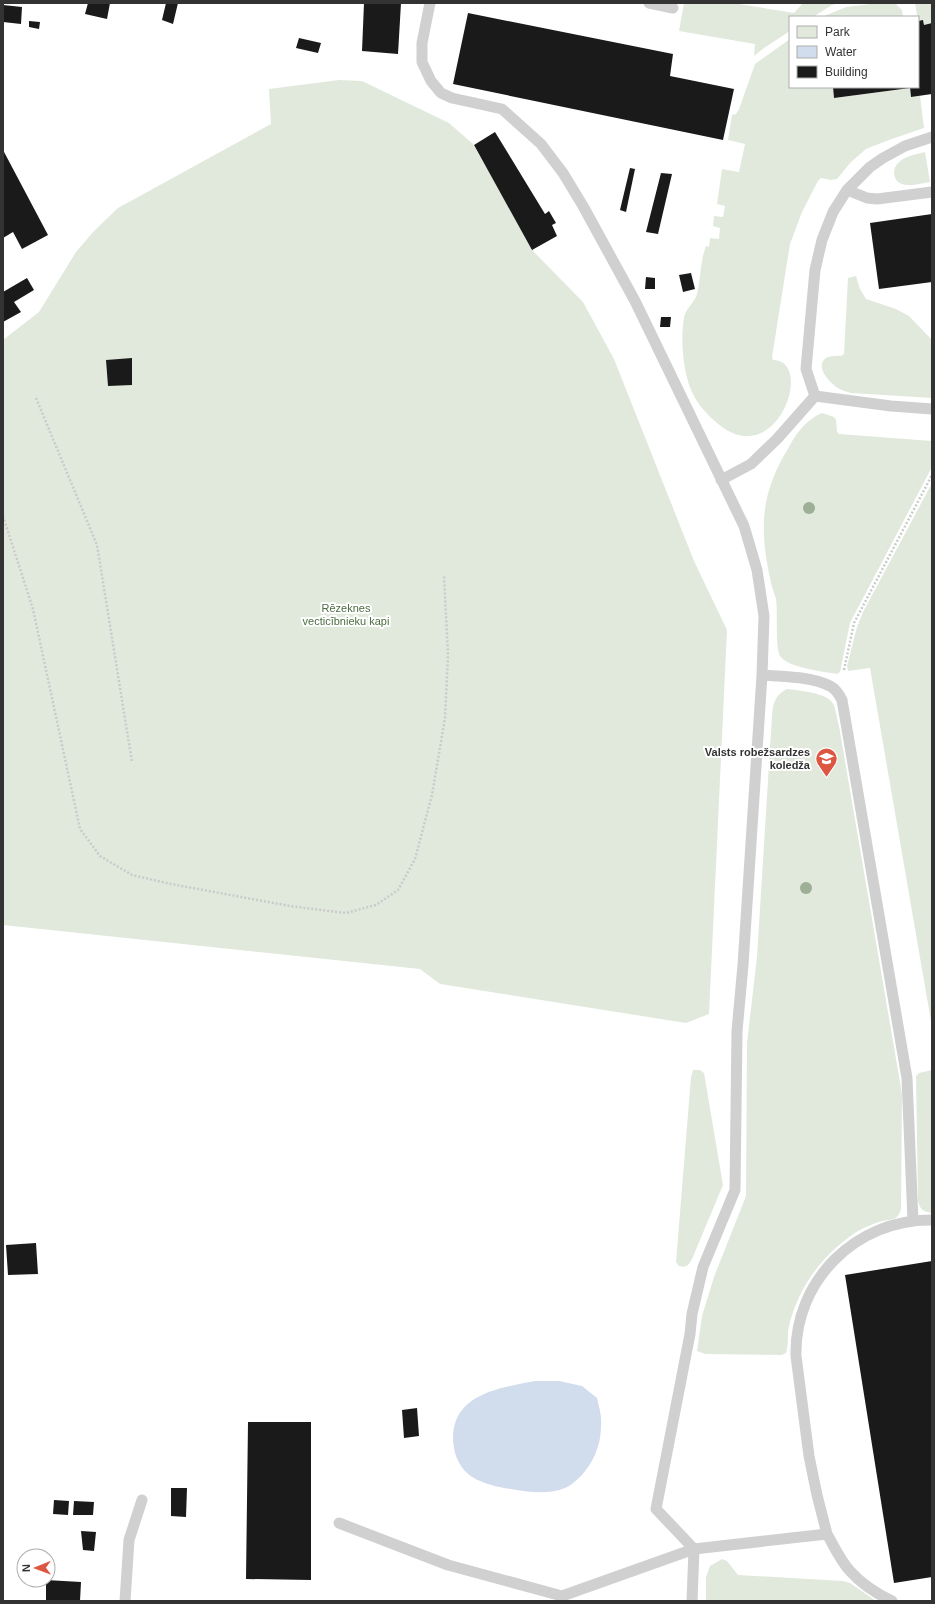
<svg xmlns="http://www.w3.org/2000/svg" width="935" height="1604" font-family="Arial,sans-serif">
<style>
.green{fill:#e1e9dd}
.water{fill:#d1dcec}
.building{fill:#1a1a1a}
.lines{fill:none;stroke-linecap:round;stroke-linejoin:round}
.path{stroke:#cacaca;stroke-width:2.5;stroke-dasharray:2 2;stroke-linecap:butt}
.lane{stroke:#d0d0d0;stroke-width:11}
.tree{fill:#9daf97}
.labels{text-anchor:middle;stroke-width:4;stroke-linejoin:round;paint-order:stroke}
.park-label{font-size:11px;fill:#4d6d42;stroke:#fff}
.poi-label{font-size:11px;font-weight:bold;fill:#333;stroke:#fff;text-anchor:end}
</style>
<rect width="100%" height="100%" fill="#fff"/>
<!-- green -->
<path class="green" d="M684,3H733L794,13L803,3H839L832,5L813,17H790V31L764,48L754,56L755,44L679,31Z
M879,3H895L902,10L903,17H822L846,7Z
M915,3H932V23L924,25L923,20L918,21Z
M790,39V87H833L834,98L910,88L911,97L920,96L924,128L889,140L866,149L851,162L837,179L831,180L821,178L818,181L802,212L790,244L772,357L773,360C811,360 784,451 735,434C729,432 722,427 717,423C708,415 701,408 695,398C683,378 680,340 684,318C685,309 695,302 697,294C701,278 700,261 706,246L709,247L710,238L719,239L720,228L713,226L714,216L723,217L725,206L717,204L722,169L739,172L745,144L728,140L732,115L736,114L739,109L755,64Z
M339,80L362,81L449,123L473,144L534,252L583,302L614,359L694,561L727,630L709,1014L686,1023L440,984L420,969L3,925V340L39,312L76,252L94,231L118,208L271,124L269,89Z
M925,152L930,182C919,184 895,191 894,173C894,168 896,165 899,162C905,156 917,154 925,152Z
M856,276L860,289L866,299L896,309L909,316L932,340V398L851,393C845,391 839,390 834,385C818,372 815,354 841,356L844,354L848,278Z
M822,413L834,417L836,420L837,432L839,434L932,441V467L850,623L840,672L837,674C825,672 786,667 780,656C775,647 778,612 776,599C774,592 771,585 770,578C759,527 761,492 789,447C797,432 806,420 822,413Z
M932,483V1027L870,668L848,671L847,666L857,627L863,612Z
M787,689C797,690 826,693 832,702C836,708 837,719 839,726L902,1094L901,1209C900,1213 898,1217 894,1219C891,1220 886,1220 882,1221C872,1224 860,1229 852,1235C821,1257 798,1288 789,1326C787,1334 789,1344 786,1353L782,1355L705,1354L697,1351L702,1316L714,1277L746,1196L747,1043L757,957L772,716C773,703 775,695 787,689Z
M693,1070H700L704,1073L723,1185L692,1259C688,1266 686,1268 679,1266L676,1262L691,1077Z
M932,1070V1213C923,1212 920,1209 918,1201L916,1076L919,1073Z
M722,1559L727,1561L738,1575L843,1581L850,1583L876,1601H706V1577L710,1566Z"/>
<!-- water -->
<path class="water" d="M535,1381H559L582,1386L597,1398C599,1407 602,1416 601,1425C601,1432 600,1442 597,1449C593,1463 579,1482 565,1488C549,1495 527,1492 511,1489C496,1487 474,1482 464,1470C456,1460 453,1449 453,1436C455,1393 501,1388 535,1381Z"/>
<!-- building -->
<path class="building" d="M88,3H110L107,19L85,14Z
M166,3H178L173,24L162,20Z
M364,3H401L398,54L362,51Z
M3,5L22,7L21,24L3,22Z
M468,13L673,54L670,76L734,89L723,140L453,84Z
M923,20L924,25L932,23V94L911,97L910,87H918V21Z
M29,21L40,22L39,29L29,27Z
M299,38L321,43L318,53L296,48Z
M833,87H910V88L834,98Z
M495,132L545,214L549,211L556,223L552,225L557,236L532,250L474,145Z
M3,150L48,235L22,249L13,232L3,238Z
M630,168L635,169L626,212L620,210Z
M661,173L672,174L658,234L646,232Z
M932,214V282L879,289L870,223Z
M691,273L695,289L683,292L679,275Z
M646,277L655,278V289H645Z
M27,278L34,290L14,302L21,312L3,322V292Z
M661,317H671L670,327H660Z
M132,358V385L108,386L106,360Z
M36,1243L38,1274L8,1275L6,1245Z
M932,1261V1577L894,1583L845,1275Z
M417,1408L419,1436L404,1438L402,1410Z
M248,1422H311V1580L246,1579Z
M171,1488H187L186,1517L171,1516Z
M54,1500L69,1501L68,1515L53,1514Z
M74,1501L94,1502L93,1515H73Z
M81,1531L96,1532L94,1551L83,1550Z
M46,1580L81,1582L80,1601H46Z"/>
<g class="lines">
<!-- path -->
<path class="path" d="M36,398L97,545L132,762
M3,516L33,609L80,829L100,856L132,875L171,884L290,906L346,913L376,905L398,890L415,859L432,795L445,718L448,655L444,576
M844,670L854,623L932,475"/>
<!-- lane -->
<path class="lane" d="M649,3L673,8
M932,137L905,146L883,158L870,167L847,190L833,212L822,240L815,270L806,369L815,396L891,406L932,409
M847,190L867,198L877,199L932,192
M721,480L751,464L777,439L815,396
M762,675C783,677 810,676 830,686C836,689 839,694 842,700L907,1078L913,1221
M339,1523L448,1565L562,1596L694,1549L656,1509L690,1334L692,1314L703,1267L735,1190L737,1031L743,965L762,675L764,616L757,570L744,526L635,301L583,206L563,173L541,144L502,109L452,98L441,93L431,81L422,62V43L430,3
M827,1534C834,1546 840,1560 850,1571C861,1583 877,1594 892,1601
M125,1601L129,1540L142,1500
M692,1601L694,1549L827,1534L817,1495L809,1456L796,1356C794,1281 856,1219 932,1220"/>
</g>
<!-- trees -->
<g class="tree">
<circle cx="809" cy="508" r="6"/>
<circle cx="806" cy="888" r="6"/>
</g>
<!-- icons -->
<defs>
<symbol id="university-pin" viewBox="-11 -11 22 30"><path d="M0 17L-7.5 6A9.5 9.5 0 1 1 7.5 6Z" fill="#dd5642" stroke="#fff"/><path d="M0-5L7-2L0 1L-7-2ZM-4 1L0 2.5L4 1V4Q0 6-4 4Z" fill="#fff"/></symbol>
</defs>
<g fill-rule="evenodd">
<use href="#university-pin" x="814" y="746" width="25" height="34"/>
</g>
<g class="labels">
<!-- park labels -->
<g class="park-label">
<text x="346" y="612">Rēzeknes<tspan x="346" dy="13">vecticībnieku kapi</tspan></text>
</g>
<!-- poi labels -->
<g class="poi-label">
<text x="810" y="756">Valsts robežsardzes<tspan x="810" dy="13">koledža</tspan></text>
</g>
</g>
<!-- border -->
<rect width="935" height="1604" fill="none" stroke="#333333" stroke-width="8"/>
<!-- legend -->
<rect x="789" y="16" width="130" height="72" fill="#ffffff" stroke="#adadad"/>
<rect x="797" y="26" width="20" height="12" fill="#e1e9dd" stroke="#adadad"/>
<text x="825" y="36" font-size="12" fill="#333333">Park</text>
<rect x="797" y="46" width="20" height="12" fill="#d1dcec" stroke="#adadad"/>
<text x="825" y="56" font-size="12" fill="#333333">Water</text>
<rect x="797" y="66" width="20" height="12" fill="#1a1a1a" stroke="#adadad"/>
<text x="825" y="76" font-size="12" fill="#333333">Building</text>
<!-- north arrow -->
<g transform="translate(36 1568) rotate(269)"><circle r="19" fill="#ffffff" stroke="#adadad"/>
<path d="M0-3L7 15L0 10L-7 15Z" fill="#dd5642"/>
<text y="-6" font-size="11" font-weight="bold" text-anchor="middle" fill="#333333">N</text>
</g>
</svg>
